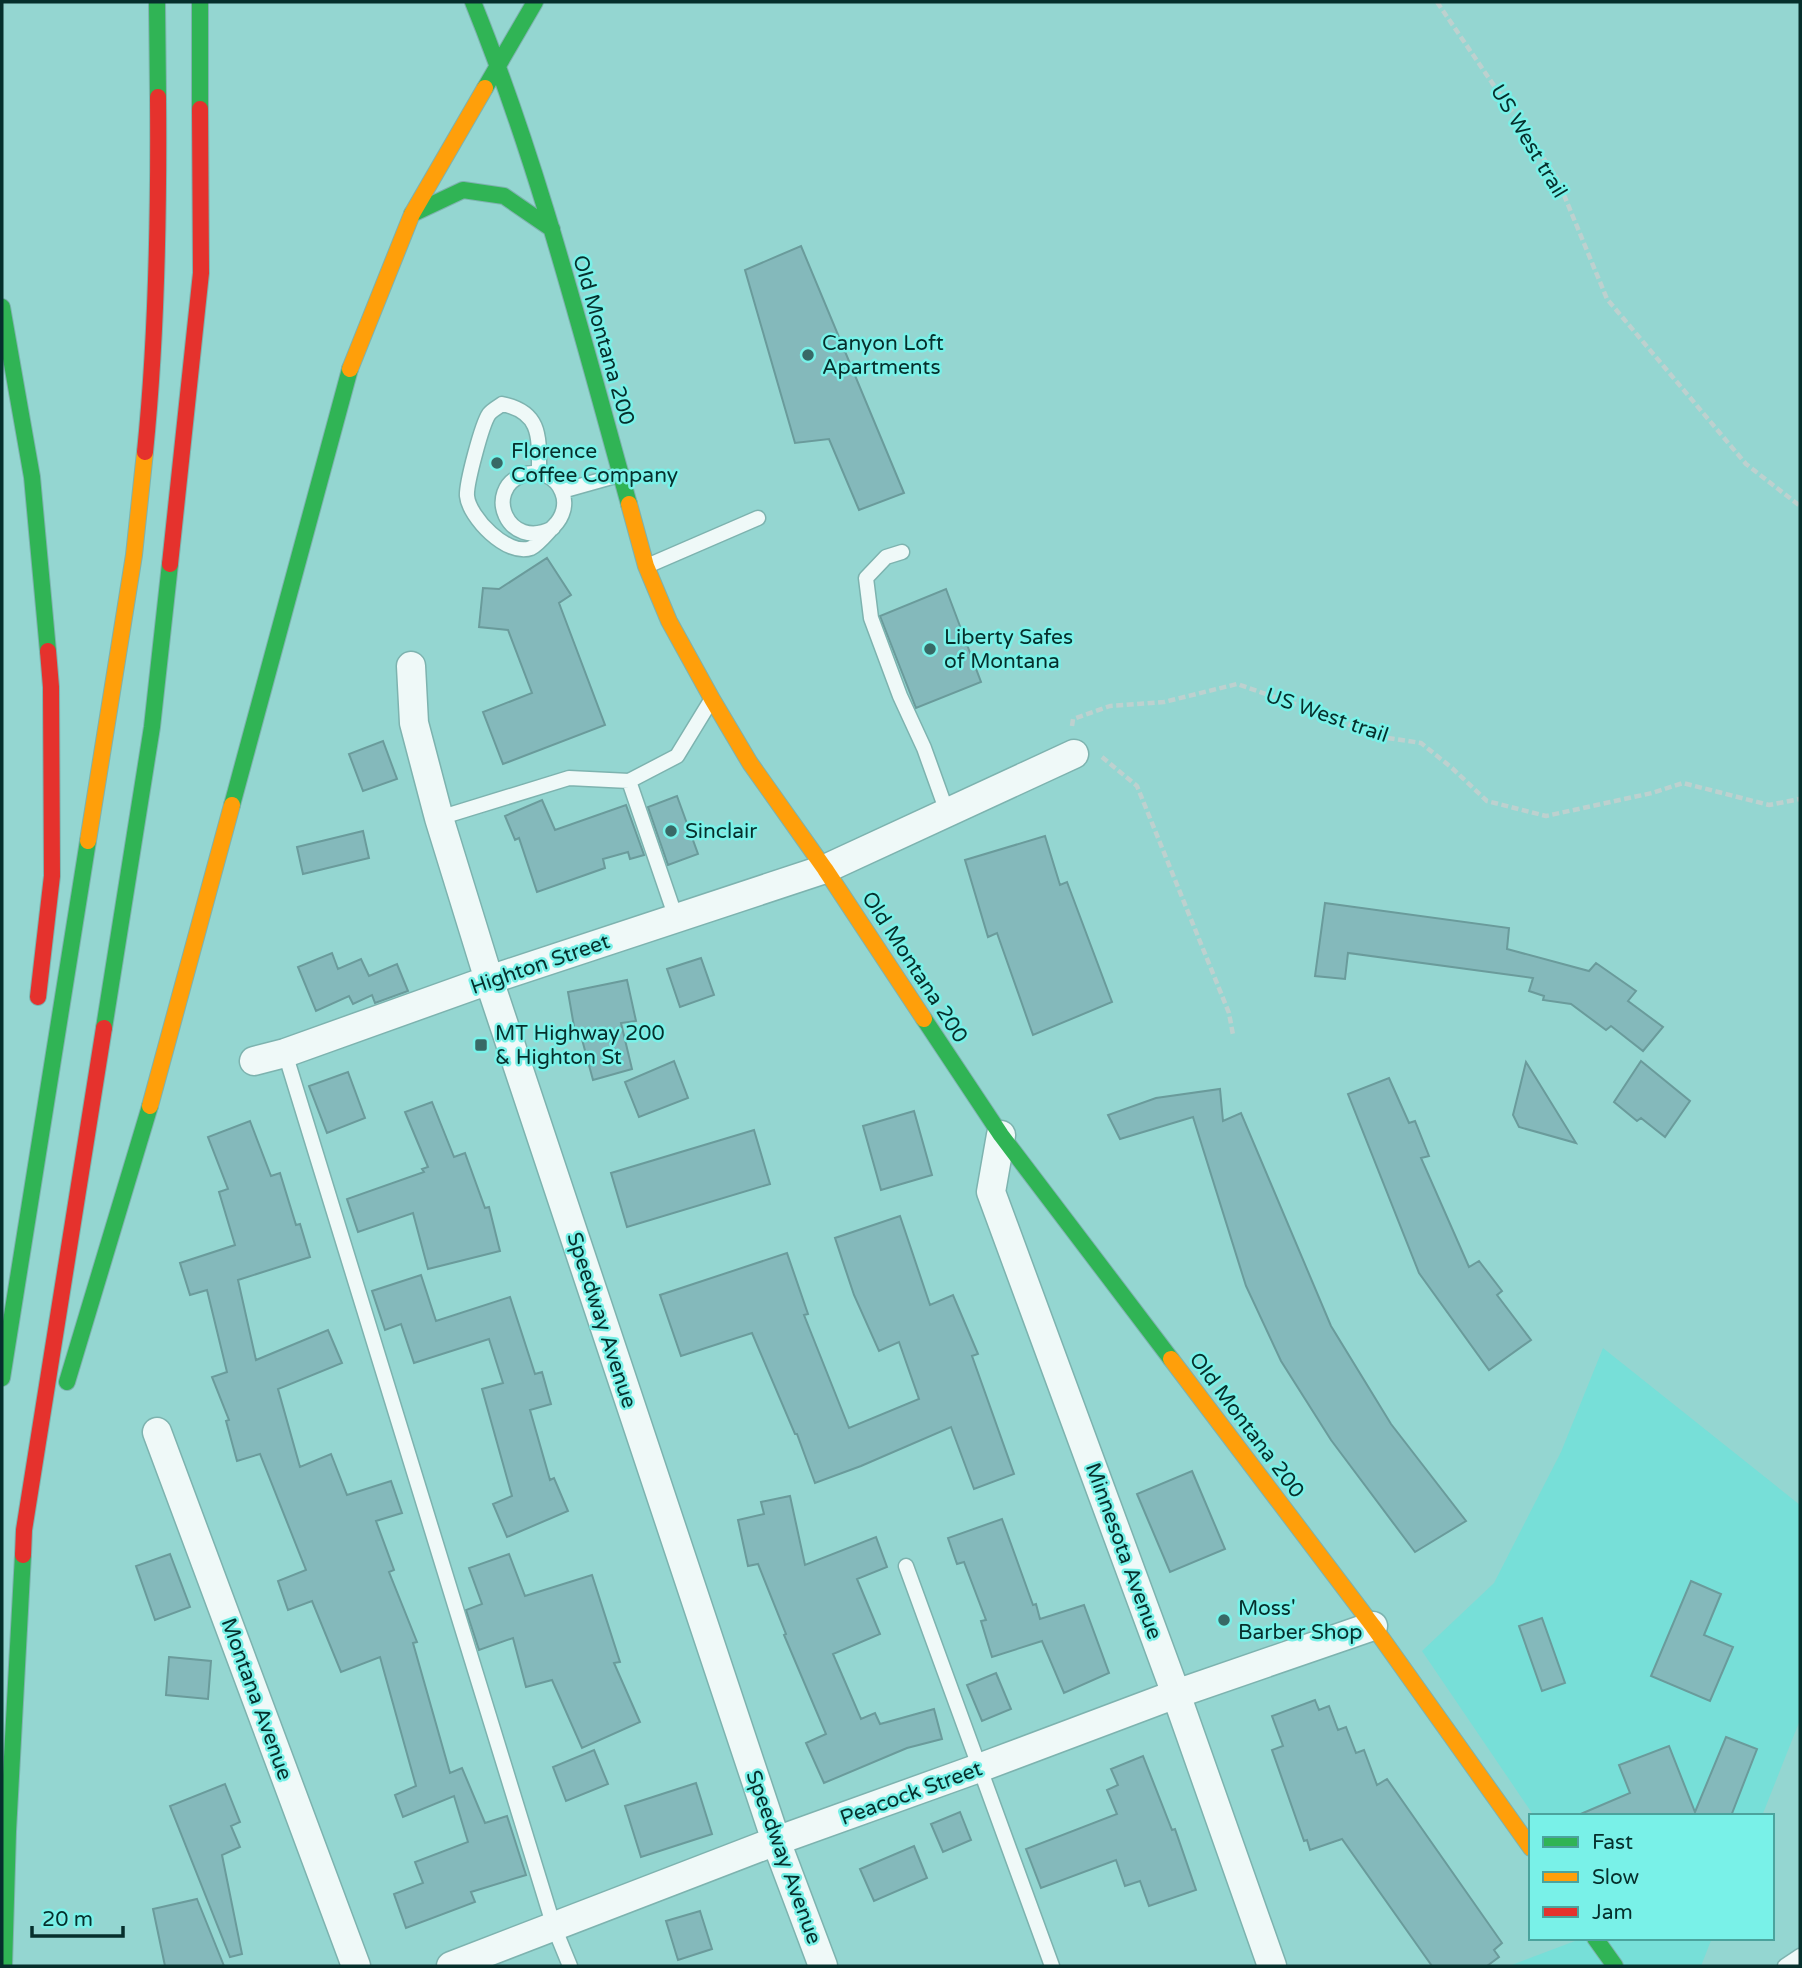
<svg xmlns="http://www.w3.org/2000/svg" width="1802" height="1968" font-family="'Varela Round',sans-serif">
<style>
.built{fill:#77dfd8}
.building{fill:#84b9bb;stroke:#6a9b9b;stroke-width:2}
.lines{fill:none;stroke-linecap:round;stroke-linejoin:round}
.lane-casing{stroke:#7db3af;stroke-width:17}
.street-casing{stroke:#7db3af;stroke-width:31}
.fast-casing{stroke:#7db3af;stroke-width:18}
.slow-casing{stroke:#7db3af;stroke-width:18}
.jam-casing{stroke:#7db3af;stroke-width:18}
.path{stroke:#bdd1cf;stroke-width:4.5;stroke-dasharray:7 3.5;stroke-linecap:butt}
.lane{stroke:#eff9f8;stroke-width:14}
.street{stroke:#eff9f8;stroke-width:28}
.fast{stroke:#30b455;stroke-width:16}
.slow{stroke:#ff9f0a;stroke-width:16}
.jam{stroke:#e5322d;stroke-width:16}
.poi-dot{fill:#386966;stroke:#79f1e8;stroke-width:2.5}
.labels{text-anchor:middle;stroke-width:5;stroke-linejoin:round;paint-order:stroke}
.street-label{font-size:21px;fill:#062f2c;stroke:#79f1e8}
.poi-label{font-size:21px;fill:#062f2c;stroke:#79f1e8;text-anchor:start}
</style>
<rect width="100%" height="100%" fill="#94d6d1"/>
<!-- built -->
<path class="built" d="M1603,1348L1800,1505V1720L1762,1816H1534L1422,1651L1494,1583L1561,1452Z
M1583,1938H1712L1701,1966H1509Z"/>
<!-- building -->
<path class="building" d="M801,246L904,493L859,510L829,439L795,443L745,270Z
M547,558L571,595L559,603L605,725L503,764L483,712L532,693L508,630L479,627L483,588L499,589Z
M946,589L981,682L916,708L880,616Z
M383,741L397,779L363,791L349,754Z
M677,796L698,854L668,865L648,807Z
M542,800L555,830L626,805L644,855L630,859L628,852L603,859L605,868L537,892L519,838L515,840L505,816Z
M363,831L369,858L303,874L297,847Z
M1045,836L1060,885L1067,882L1112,1002L1033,1035L997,933L988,937L965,860Z
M1325,903L1509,928L1507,949L1589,971L1596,963L1636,991L1628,1001L1663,1027L1643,1051L1611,1026L1606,1030L1571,1004L1543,1000L1544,996L1529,991L1533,978L1348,953L1345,979L1315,976Z
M332,953L338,969L361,959L369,976L397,964L408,991L375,1003L372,995L353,1004L349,996L316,1011L298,967Z
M701,958L714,995L680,1007L667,969Z
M627,980L636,1021L621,1023L632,1069L593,1080L580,1032H575L568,992Z
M674,1061L688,1098L639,1117L625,1082Z
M1641,1061L1690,1101L1665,1137L1641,1118L1637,1121L1614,1102Z
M1526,1062L1576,1143L1519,1127L1513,1115Z
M348,1072L365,1118L327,1133L309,1086Z
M1389,1078L1409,1123L1415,1121L1429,1156L1421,1158L1469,1267L1479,1261L1502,1291L1497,1295L1531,1340L1489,1370L1419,1273L1348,1094Z
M1220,1089L1223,1121L1241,1113L1331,1326L1391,1424L1466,1521L1415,1552L1331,1440L1281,1361L1246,1286L1193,1117L1120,1139L1108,1115L1156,1098Z
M432,1102L454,1157L465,1153L485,1208L489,1207L500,1251L428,1269L413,1213L358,1232L347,1199L424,1172L422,1169L428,1167L405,1112Z
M914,1111L932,1175L881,1190L863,1126Z
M250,1121L271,1176L280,1173L296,1225L300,1224L310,1257L238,1280L256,1360L328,1330L342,1363L278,1389L300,1467L331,1454L347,1495L391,1481L402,1513L376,1521L394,1570L389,1572L417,1642L413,1643L450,1773L462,1768L485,1823L507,1816L526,1875L471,1892L475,1902L406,1928L394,1894L423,1883L415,1862L468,1842L454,1796L403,1817L395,1795L416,1786L380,1657L341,1672L312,1601L288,1610L278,1581L306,1570L260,1454L237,1461L226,1421L229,1420L212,1377L227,1372L207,1290L190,1295L180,1263L235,1245L219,1192L228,1189L208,1137Z
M754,1130L770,1184L627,1227L611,1173Z
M900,1216L930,1305L953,1295L978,1354L972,1356L1014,1474L974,1489L951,1427L861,1466L815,1483L797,1434H795L752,1333L681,1356L660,1295L787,1253L808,1314L804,1315L849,1428L919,1399L899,1342L879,1351L854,1295L835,1238Z
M421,1275L436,1321L510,1297L535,1374L542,1372L551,1404L530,1410L550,1480L554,1478L568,1511L507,1537L493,1504L512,1496L482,1389L503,1383L489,1339L414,1363L401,1324L385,1330L372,1291Z
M1192,1471L1225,1549L1170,1572L1137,1494Z
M790,1496L805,1565L876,1537L887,1567L857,1579L880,1634L833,1654L861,1719L875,1713L880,1724L934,1709L942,1739L907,1748L824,1783L806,1743L826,1734L784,1635L786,1634L758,1564L748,1566L738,1520L764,1514L761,1502Z
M1002,1519L1033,1605L1036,1604L1040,1619L1084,1605L1109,1673L1064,1693L1042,1641L992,1657L981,1621L986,1620L964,1562L957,1564L948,1538Z
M170,1554L190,1607L155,1620L136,1566Z
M509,1554L525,1596L592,1575L620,1662L614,1663L640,1722L582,1748L552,1680L526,1687L513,1638L479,1650L466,1610L482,1604L469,1568Z
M1691,1581L1721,1594L1704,1635L1733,1647L1710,1701L1651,1676Z
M1542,1618L1565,1683L1542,1691L1519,1626Z
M169,1657L211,1661L208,1699L166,1695Z
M996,1673L1011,1709L982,1721L967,1685Z
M1315,1700L1319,1710L1329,1706L1338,1730L1346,1727L1356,1753L1364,1750L1377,1785L1387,1779L1502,1943L1494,1950L1499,1957L1487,1966H1432L1342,1839L1310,1850L1307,1840L1304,1841L1272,1750L1283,1746L1272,1716Z
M1726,1737L1757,1749L1731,1816H1576L1630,1793L1619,1765L1669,1746L1695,1812Z
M594,1750L608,1784L566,1801L553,1767Z
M1143,1756L1172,1830L1175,1829L1196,1890L1149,1906L1140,1881L1125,1886L1116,1860L1041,1888L1026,1849L1117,1814L1107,1790L1118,1785L1111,1769Z
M696,1783L712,1834L641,1857L625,1806Z
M225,1784L240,1822L231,1826L240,1847L222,1855L242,1954L230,1957L170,1806Z
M960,1812L971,1840L943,1852L931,1824Z
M914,1846L927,1878L874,1901L860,1869Z
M197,1899L224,1966H165L153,1909Z
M700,1911L712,1949L678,1960L666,1921Z"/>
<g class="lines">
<defs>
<path id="lane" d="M539,473C539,438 542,412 502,404C498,407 492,410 489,414C482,424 466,484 467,496C469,517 507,557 531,548C539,544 548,532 554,526C563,517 567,504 562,492C556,476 538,469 523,475C483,489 507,552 553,528
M562,491L619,475
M902,552L886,557L866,578L871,618L900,696L924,748L947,812
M647,566L758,518
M629,781L676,918
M439,818L569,778L629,781L677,756L710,702
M285,1053L554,1927L570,1966
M906,1566L1052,1966
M1785,1966L1800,1956"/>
<path id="street" d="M411,666L414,723L439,818L489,980L776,1841L823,1966
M254,1061L285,1053L489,980L825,869L1074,754
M1001,1135L991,1192L1176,1694L1272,1966
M157,1432L356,1966
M451,1966L776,1841L979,1768L1176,1694L1373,1626"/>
<path id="fast" d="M157,2L158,97
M200,2V109
M473,2C539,165 582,336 629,504
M485,88L535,2
M412,214L463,190L504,196L552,229
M2,307L32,477L48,651
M232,805L350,369
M924,1019L1001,1135L1171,1359
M104,1028L152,727L170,564
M2,1378L88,841
M67,1382L150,1106
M1595,1938L1615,1966
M4,1966L8,1831L23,1555"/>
<path id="slow" d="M350,369L412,214L485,88
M629,504L646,566L669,621L712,699L750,763L825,869L924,1019
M88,841L134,555L145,452
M150,1106L232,805
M1171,1359L1373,1626L1531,1848"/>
<path id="jam" d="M145,452C157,334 159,215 158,97
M170,564L201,273L200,109
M38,997L52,876L51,687L48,651
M23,1555L24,1530L104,1028"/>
</defs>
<!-- lane casing -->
<use href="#lane" class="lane-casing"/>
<!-- street casing -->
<use href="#street" class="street-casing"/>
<!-- fast casing -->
<use href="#fast" class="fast-casing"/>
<!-- slow casing -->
<use href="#slow" class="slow-casing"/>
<!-- jam casing -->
<use href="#jam" class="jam-casing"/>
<!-- path -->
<path class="path" d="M1437,2L1557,178L1607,299L1746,464L1800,506
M1072,726L1073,719L1110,706L1164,702L1237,684L1332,717L1375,736L1421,743L1452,768L1487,801L1546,816L1652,793L1683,783L1769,805L1800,799
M1102,757L1137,786L1229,1013L1233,1035"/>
<!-- lane -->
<use href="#lane" class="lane"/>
<!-- street -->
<use href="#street" class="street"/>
<!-- fast -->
<use href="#fast" class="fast"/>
<!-- slow -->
<use href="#slow" class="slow"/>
<!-- jam -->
<use href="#jam" class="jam"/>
</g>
<!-- markers -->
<g class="poi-dot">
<circle cx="808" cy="355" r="7"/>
<circle cx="497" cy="463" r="7"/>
<circle cx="930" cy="649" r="7"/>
<circle cx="671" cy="831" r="7"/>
<rect x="474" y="1038" width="14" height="14" rx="3.5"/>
<circle cx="1224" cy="1620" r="7"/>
</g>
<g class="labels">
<!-- street labels -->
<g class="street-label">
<text transform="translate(1529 141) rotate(59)" y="7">US West trail</text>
<text transform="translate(604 340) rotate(74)" y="7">Old Montana 200</text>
<text transform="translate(1327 715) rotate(19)" y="7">US West trail</text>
<text transform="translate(540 964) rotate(-19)" y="7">Highton Street</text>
<text transform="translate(915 967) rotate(57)" y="7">Old Montana 200</text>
<text transform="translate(602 1320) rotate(72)" y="7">Speedway Avenue</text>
<text transform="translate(1247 1425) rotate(53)" y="7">Old Montana 200</text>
<text transform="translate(1124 1551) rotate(70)" y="7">Minnesota Avenue</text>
<text transform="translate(257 1699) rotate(70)" y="7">Montana Avenue</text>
<text transform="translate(911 1793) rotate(-20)" y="7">Peacock Street</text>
<text transform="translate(784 1857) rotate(70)" y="7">Speedway Avenue</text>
</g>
<!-- poi labels -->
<g class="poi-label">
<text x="822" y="350">Canyon Loft<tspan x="822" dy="24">Apartments</tspan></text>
<text x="511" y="458">Florence<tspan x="511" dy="24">Coffee Company</tspan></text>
<text x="944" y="644">Liberty Safes<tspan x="944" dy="24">of Montana</tspan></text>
<text x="685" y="838">Sinclair</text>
<text x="495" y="1040">MT Highway 200<tspan x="495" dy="24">&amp; Highton St</tspan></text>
<text x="1238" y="1615">Moss'<tspan x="1238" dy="24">Barber Shop</tspan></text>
</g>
</g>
<!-- border -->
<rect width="1802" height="1968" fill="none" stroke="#062f2c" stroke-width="7"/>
<!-- legend -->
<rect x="1529" y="1814" width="245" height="126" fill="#79f1e8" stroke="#4ba39d" stroke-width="2"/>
<rect x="1543" y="1837" width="35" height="10" fill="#30b455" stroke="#4ba39d" stroke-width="2"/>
<text x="1592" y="1849" font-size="21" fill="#062f2c">Fast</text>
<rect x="1543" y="1872" width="35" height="10" fill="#ff9f0a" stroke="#4ba39d" stroke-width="2"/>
<text x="1592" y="1884" font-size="21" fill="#062f2c">Slow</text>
<rect x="1543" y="1907" width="35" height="10" fill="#e5322d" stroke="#4ba39d" stroke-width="2"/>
<text x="1592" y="1919" font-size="21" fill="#062f2c">Jam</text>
<!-- scale -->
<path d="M32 1926v10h91v-10" fill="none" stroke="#062f2c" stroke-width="3.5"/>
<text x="42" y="1926" font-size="21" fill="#062f2c" stroke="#79f1e8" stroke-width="5" paint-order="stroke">20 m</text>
</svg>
